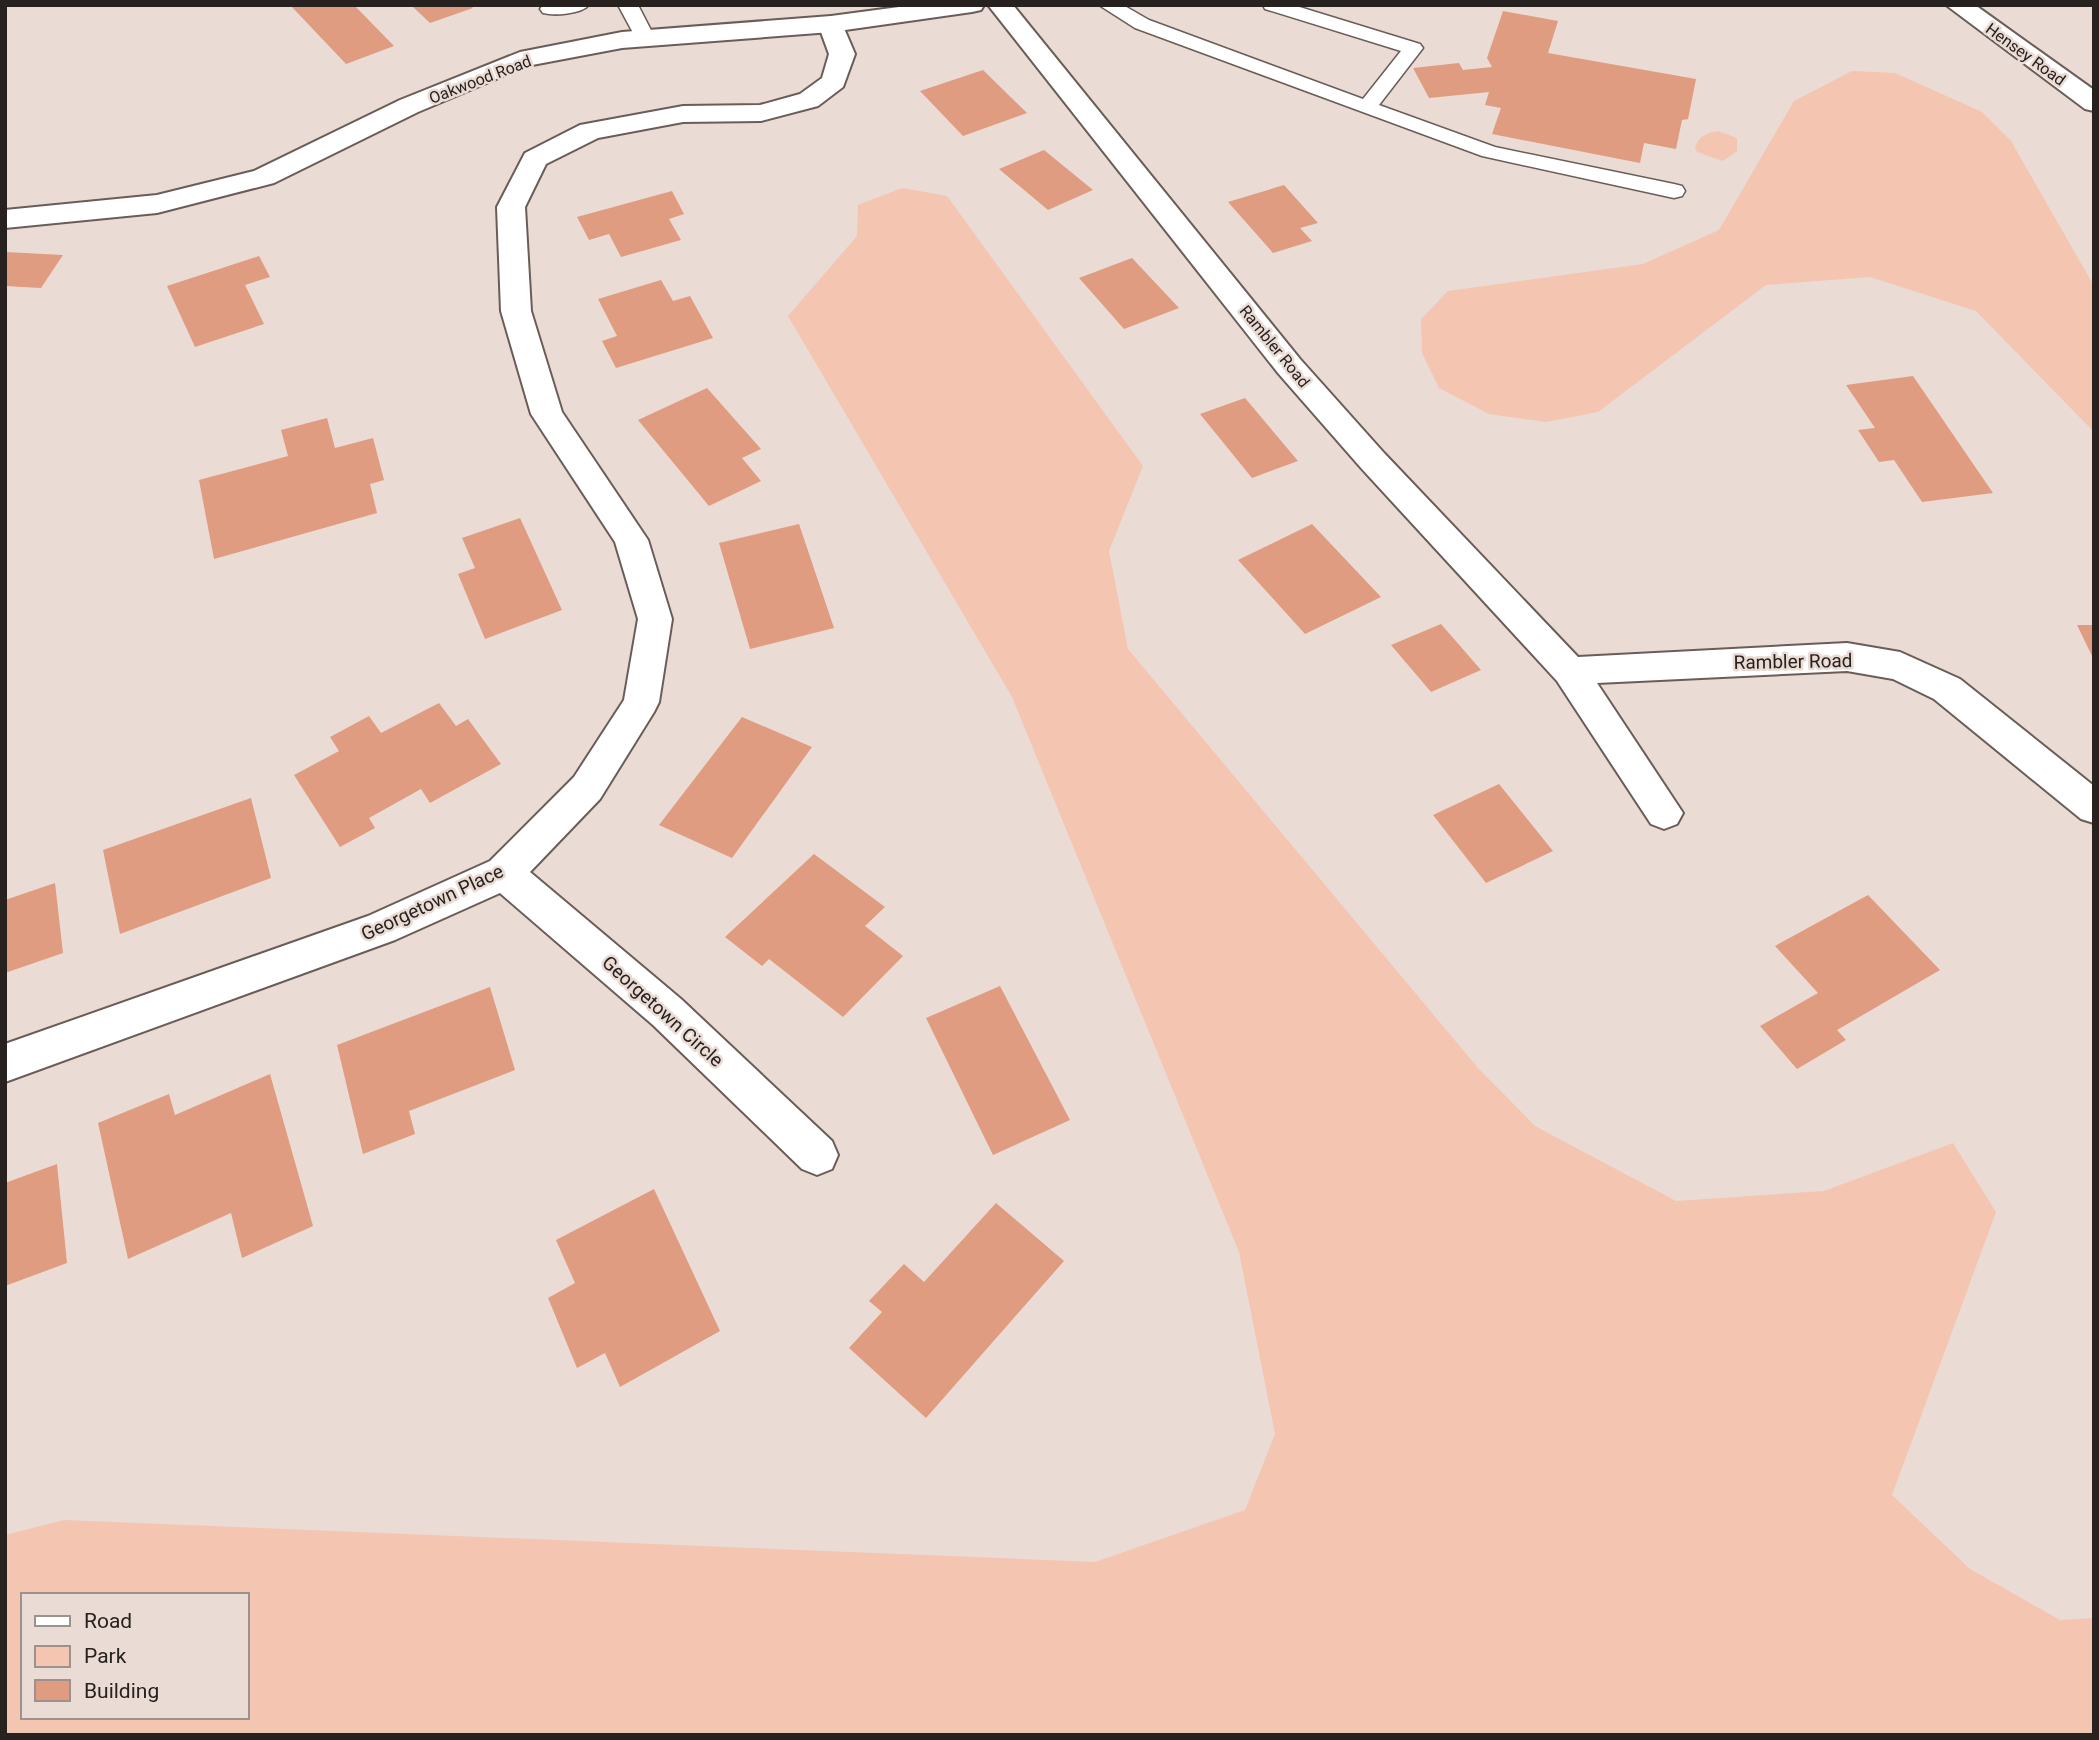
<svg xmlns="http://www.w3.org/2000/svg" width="2099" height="1740" font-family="Roboto,sans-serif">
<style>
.green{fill:#f4c5b1;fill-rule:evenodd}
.building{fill:#df9c80}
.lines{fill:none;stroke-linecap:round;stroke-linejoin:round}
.lane-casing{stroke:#6a5d58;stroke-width:3}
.street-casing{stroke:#6a5d58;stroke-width:4}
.secondary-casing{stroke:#6a5d58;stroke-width:4}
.lane{fill:#fff;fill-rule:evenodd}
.street{fill:#fff;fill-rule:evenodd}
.secondary{fill:#fff;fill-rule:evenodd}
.labels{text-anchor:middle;stroke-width:5;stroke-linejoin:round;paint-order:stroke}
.far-street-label{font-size:16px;fill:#27221f;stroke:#ebdbd5}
.street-label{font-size:19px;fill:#27221f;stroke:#ebdbd5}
</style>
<rect width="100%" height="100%" fill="#ebdbd5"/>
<!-- green -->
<path class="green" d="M1852,71L1895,73L1982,112L2011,141L2094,286V432L1976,311L1870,277L1766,285L1598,412L1546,422L1489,414L1439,388L1422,353L1421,319L1448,291L1643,264L1719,230L1794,101Z
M1718,131L1737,138V151L1723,161L1697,152L1695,147C1699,136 1706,133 1718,131Z
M902,188L947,196L1143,466L1109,551L1128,649L1478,1068L1535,1126L1676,1201L1824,1191L1953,1143L1996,1212L1892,1495L1970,1569L2060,1620L2094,1618V1735H5V1535L64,1520L1095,1562L1245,1510L1275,1434L1239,1252L1012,697L788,316L857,236L858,205ZM23,1595H247V1717H23Z"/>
<!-- building -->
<path class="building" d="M354,5L394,46L346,64L291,6Z
M411,5H470L473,8L430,23Z
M1503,11L1558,21L1548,53L1696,79L1688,119L1682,120L1676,149L1644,143L1640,163L1492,134L1501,108L1485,105L1489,92L1429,98L1413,68L1459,63L1463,70L1492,67L1487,58Z
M983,70L1027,113L963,136L920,91Z
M1044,150L1093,190L1048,210L999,169Z
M1284,185L1318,223L1300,228L1312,241L1273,253L1228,202Z
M672,191L684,214L669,219L681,240L621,257L609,234L589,240L577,217Z
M5,252L63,255L41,288L5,286Z
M259,256L270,277L245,285L264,324L195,347L167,286Z
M1132,258L1179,308L1124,329L1079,278Z
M661,280L673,301L690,296L713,338L616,368L602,341L617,336L598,299Z
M1913,376L1993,493L1922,502L1894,460L1879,462L1858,430L1875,428L1846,385Z
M707,388L761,449L742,458L761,481L709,506L638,420Z
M1245,398L1298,461L1252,478L1200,414Z
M327,418L335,448L373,438L384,480L370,484L377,513L214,559L199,480L288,456L281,430Z
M520,518L562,610L485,639L458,574L475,568L462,538Z
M799,524L834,628L750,649L719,543Z
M1312,524L1381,597L1305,634L1238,560Z
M1441,624L1481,670L1431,692L1391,645Z
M2077,625H2094V660Z
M439,703L456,726L468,719L501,764L430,803L421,789L369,818L375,828L340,847L294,775L339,751L330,737L369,716L381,733Z
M742,717L812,747L732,858L659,825Z
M1499,784L1553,851L1486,883L1433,815Z
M251,798L271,878L120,934L103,850Z
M814,854L885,907L865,926L903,956L843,1017L769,959L762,966L725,937Z
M55,883L63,953L5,973V900Z
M1868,895L1940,970L1837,1030L1846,1040L1797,1069L1760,1026L1818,993L1775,946Z
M1000,986L1070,1120L993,1155L926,1018Z
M490,987L515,1070L409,1111L415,1134L363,1154L337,1045Z
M270,1074L313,1226L242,1258L231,1213L128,1259L98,1123L169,1094L175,1115Z
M57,1164L67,1263L5,1286V1183Z
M654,1189L720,1331L620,1387L605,1353L577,1368L548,1298L575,1283L556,1240Z
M996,1203L1064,1261L926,1418L849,1348L882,1312L869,1301L904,1264L924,1282Z"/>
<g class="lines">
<defs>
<path id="lane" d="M543,5H589C581,14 555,16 543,13L540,9Z
M618,5H638L655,38L652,42H638Z
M1099,5H1123L1149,20L1363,99L1401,51L1265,9L1263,5H1293L1420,44L1423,48L1379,105L1495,147L1674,184L1682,186L1685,191L1682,196L1674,198L1482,156L1135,28Z"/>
<path id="street" d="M988,5H1013L1300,359L1384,453L1578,657L1847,643L1900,652L1960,679L2094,786V823L2081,819L1934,699L1893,679L1847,671L1597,683L1683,813L1677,824L1664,829L1651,824L1557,681L1362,469L1278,373Z
M1946,5H1975L2094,90V111L2085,109Z
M831,16L840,19L855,54L843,87L818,106L761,121L683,122L598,138L546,164L525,207L531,311L562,412L648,540L672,619L659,702L654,712L600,799L530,872L681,999L832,1141L838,1155L832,1169L817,1175L802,1169L653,1025L500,893L395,940L5,1082V1044L368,916L490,861L574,777L624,700L638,619L615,542L531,414L501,311L497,207L525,153L580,125L683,106L760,105L800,94L822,78L829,54L818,24L822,19Z"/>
<path id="secondary" d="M914,5H984L981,10L972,12L831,32L622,48L527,66L418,112L274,183L157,213L5,228V210L157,195L254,171L400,100L520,52L622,32L831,16Z"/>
</defs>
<!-- lane casing -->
<use href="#lane" class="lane-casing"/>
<!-- street casing -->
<use href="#street" class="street-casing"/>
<!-- secondary casing -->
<use href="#secondary" class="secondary-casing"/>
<!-- lane -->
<use href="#lane" class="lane"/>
<!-- street -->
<use href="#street" class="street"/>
<!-- secondary -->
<use href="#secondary" class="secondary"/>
</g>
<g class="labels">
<!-- far-street labels -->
<g class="far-street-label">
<text transform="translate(2026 54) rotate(36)" y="6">Hensey Road</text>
<text transform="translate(480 79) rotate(-21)" y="6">Oakwood Road</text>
<text transform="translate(1275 346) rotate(51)" y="6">Rambler Road</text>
</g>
<!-- street labels -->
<g class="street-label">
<text transform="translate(1793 661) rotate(-1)" y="7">Rambler Road</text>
<text transform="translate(432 902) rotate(-25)" y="7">Georgetown Place</text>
<text transform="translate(663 1011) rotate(42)" y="7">Georgetown Circle</text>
</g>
</g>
<!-- border -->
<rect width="2099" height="1740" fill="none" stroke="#27221f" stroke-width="14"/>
<!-- legend -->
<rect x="21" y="1593" width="228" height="126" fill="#ebdbd5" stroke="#9d918c" stroke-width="2"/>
<rect x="35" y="1616" width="35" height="10" fill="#ffffff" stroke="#9d918c" stroke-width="2"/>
<text x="84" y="1628" font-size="21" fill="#27221f">Road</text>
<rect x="35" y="1646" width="35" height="21" fill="#f4c5b1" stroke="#9d918c" stroke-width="2"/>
<text x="84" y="1663" font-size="21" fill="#27221f">Park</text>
<rect x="35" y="1680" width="35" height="21" fill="#df9c80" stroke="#9d918c" stroke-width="2"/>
<text x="84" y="1698" font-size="21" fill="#27221f">Building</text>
</svg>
